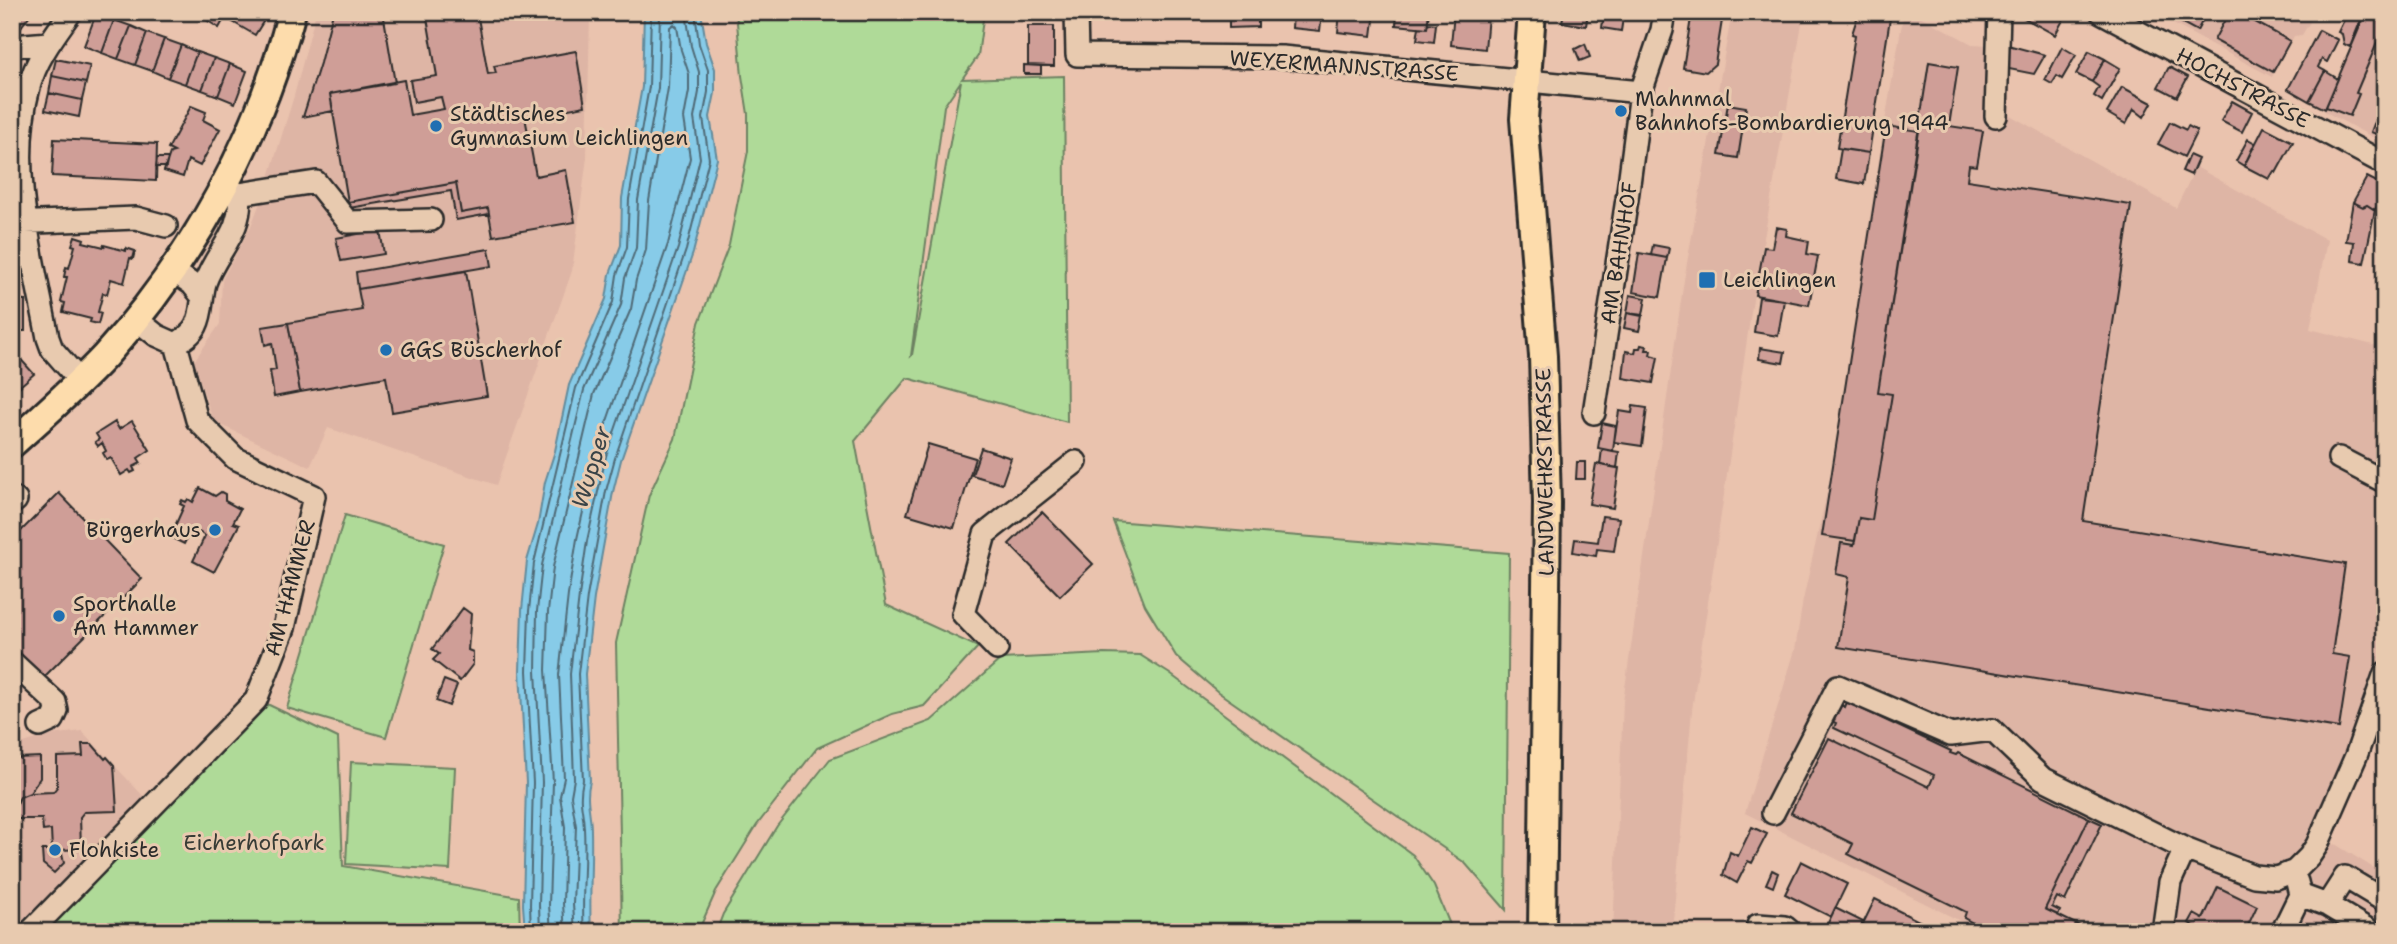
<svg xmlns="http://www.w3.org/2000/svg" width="2397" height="944" font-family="'Shantell Sans',sans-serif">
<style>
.built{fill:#deb5a5}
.green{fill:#afda98;stroke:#6d8262;stroke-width:2;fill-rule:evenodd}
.water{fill:#87cbe8;stroke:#628b9c;stroke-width:2}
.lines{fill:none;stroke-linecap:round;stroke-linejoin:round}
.shore{stroke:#506b77;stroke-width:2}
.building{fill:#cf9e97;stroke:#2b2b2b;stroke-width:2}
.minor-casing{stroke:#2b2b2b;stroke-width:26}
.major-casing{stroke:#2b2b2b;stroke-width:32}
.minor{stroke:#e8caaf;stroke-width:21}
.major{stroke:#fddcac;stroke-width:26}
.poi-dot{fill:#1f6fb2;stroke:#e8caaf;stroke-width:2.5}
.labels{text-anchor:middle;stroke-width:6;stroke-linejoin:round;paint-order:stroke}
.street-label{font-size:21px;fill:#2b2b2b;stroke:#e8caaf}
.poi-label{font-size:21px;fill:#2b2b2b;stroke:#e8caaf;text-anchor:start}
.park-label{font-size:21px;fill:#383c36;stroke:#e8caaf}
.water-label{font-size:23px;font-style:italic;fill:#394347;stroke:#e8caaf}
</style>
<rect width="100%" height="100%" fill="#eac3ae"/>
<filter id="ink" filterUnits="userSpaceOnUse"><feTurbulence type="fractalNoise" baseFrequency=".0143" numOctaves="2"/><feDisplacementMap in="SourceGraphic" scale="14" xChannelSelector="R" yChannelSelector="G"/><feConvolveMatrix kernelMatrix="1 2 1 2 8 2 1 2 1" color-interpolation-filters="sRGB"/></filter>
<g filter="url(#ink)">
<!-- built -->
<path class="built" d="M316,12H590L587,157L572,271L496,485L328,428L310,467L213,421L194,361L220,324L222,280L251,226L265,190L294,96Z
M1732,12H1804L1752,306L1692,710L1672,932H1613L1623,702L1684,280Z
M1904,12H1912L1972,44L1989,45L1983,100L2176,208L2196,167L2327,240L2310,329L2385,348V643L2353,736L2323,808L2295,856L2335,844L2385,875V932H1982L1745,813L1795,650L1803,600L1830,479L1885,121Z
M2151,12H2316L2302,35L2294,36L2272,77Z
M2365,12H2385V144L2324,111Z
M12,709L17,745L50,735L82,731L146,799L16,932H12Z"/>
<!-- green -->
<path class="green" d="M736,12H984L978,56L962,79L1064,76L1067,422L907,378L855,441L886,605L978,647L924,706L892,714L817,748L757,825L716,891L698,932H622L616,643L649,495L675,439L699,323L729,245L748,151V114L742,76ZM961,81L912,355L911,356L944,106Z
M345,515L444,544L386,737L287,708Z
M1113,521L1509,553L1506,910L1465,863L1218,692L1176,656L1145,605Z
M1104,654L1140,655L1170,674L1413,855L1434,886L1453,932H716L723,914L777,826L830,759L931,721L1001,659Z
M267,704L338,738L343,866L519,897L520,932H43Z
M351,762L455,767L450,870L346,864Z"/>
<!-- water -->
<path class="water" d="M644,12H701L706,43L715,69V93L710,117L717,159L693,253L621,460L613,492L594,598L585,674L590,781C585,800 591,812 591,831C592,864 589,898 591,932H525L523,905L526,783L520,671L522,610L527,561L538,524L545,482L555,451L569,385L606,299L610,274L621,245L622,198L642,87Z"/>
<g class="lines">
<!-- shore -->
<path class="shore" d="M531,932L530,905L533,783L527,671L529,611L534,563L576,388L613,302L617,275L627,247L629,199L649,87L651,12
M540,932L539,905L542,782L536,671L537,611L542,565L584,390L621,305L625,278L636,248L638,200L658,88L660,12
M551,932L549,905L553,782L546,670L548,612L553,567L594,394L631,309L636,280L646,250L649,201L668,88L670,27L674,24L677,27L681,50L689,74V91L684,118L690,158L668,244L596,453L577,539L568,595L559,675L564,778L560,796L565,827L563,904L565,932
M575,932L573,904L576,826L571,796L574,779L570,674L579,596L587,541L606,456L678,248L700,158L694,118L699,92V72L691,46L686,12
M584,932C581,897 586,863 584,828C583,807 578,802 583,780L578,674L587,597L606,491L615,458L686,250L709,159L703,118L708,92V70L699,44L695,12"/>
</g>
<!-- building -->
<path class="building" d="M12,12H32L21,27L12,21Z
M209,12L224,19L219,28L205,19Z
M236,12H262L261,14L266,17L255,35L231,21Z
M333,12H383L395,83L330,94L333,111L303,117L320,63Z
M426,12H477L488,74L496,73L494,66L576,51L585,106L525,117L536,176L566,170L575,222L493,236L488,208L461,213L456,183L348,202L330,94L404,80L410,115L444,109L441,97L414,102L410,80L437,76Z
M1229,12H1258V27L1229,28Z
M1293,12H1322L1320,31L1292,28Z
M1340,12H1375L1372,36L1338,32Z
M1397,12H1429L1427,28L1396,25Z
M1454,12L1488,16L1485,49L1451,45Z
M1564,12H1588L1586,26L1562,22Z
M1604,12H1624L1621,31L1602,28Z
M1692,12H1727V15L1723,14L1715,64L1706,72L1683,68Z
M1859,12H1891L1869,153L1837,148L1855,35L1852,34Z
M1949,12H1973L1969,21L1954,12L1953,14Z
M2018,12H2065L2067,13L2055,35L2017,14Z
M2162,12H2207L2197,31Z
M2229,12H2237L2290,41L2273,72L2214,40Z
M2348,12H2358L2363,15L2350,47L2344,44L2342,34L2338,32Z
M2366,12H2385V24L2356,93L2359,94L2350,116L2326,107Z
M96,14L114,20L102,53L84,46Z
M114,20L131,26L118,59L102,53Z
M1428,23L1436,24L1434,42L1417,40L1419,27L1427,28Z
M131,26L147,33L135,65L118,59Z
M1028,26H1054V66L1028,65Z
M2319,30L2338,40L2327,62L2322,59L2318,67L2325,71L2309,101L2288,89Z
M147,33L164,39L152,71L135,65Z
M164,39L181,45L168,78L152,71Z
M1585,44L1590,57L1580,61L1575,49Z
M2004,44L2045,55L2034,74L2004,68Z
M181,45L197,52L185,84L168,78Z
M2062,47L2076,55L2062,79L2057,76L2052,84L2045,80Z
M2089,51L2105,59L2092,82L2076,74Z
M197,52L214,58L202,90L185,84Z
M214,58L230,64L218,96L202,90Z
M56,59L90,66L86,83L52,76Z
M2105,59L2120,68L2102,101L2094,96L2099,87L2092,82Z
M1929,62L1958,67L1949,126L1983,131L1977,166L1969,165L1967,180L2131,205L2083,521L2345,564L2332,654L2350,657L2339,728L1838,647L1849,577L1836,574L1841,543L1854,545L1859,518L1872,520L1892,394L1878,392Z
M230,64L247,71L235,103L218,96Z
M1024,65L1041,66V74H1024Z
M2169,67L2188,77L2177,97L2158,87Z
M2325,71L2338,79L2325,109L2309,101Z
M52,76L86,83L82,100L49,93Z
M2122,87L2152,103L2144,117L2134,109L2126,124L2107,113Z
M49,93L82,100L79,117L45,110Z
M2232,101L2252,112L2242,132L2221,121Z
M1728,104L1746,107L1738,158L1719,155Z
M191,106L206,112L203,120L220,129L200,166L188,160L183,177L164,171L170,153L174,152L168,149Z
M2380,115L2385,117V141L2382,140L2383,137L2371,132L2374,124Z
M2170,122L2186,130L2188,126L2197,131L2184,157L2158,144Z
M1886,126L1919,131L1878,392L1892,394L1872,520L1859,518L1855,541L1822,536Z
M2264,127L2293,142L2276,173L2274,171L2269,179L2244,166Z
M54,139L157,144L156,181L52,176Z
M2248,139L2255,143L2244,166L2236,161Z
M1841,149L1869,153L1864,184L1836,179Z
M2189,155L2198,159L2191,175L2182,171Z
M157,158H168L166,167H156Z
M2367,177L2385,186V192L2375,210L2367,205L2363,207L2353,202Z
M456,183L461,213L488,208L489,214L456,220L451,191L349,208L348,202Z
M2353,202L2363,207L2367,205L2375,210L2364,263L2352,261L2354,242L2346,241Z
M1776,227L1787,229L1786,236L1809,241L1807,254L1818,256L1809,305L1755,295L1764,247L1772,248Z
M380,230L384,254L341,261L336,238Z
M75,236L84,239L83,242L104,247V245L126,251V248L135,251L133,259L130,258L124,283L111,279L107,294L103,293L98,312L101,313L98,324L90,322L91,319L63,312L65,303L61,302L67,277H64L66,267L69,268L75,246L72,245Z
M1653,245L1669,248L1667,258L1651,255Z
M489,249L492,266L358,289L356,272Z
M1639,253L1667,258L1660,297L1633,292Z
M466,271L487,396L392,412L386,377L300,392L288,323L362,310L358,289Z
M1630,295L1646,298L1643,315L1627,313Z
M1759,297L1784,300L1778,336L1754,332Z
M12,299L25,300V331H12Z
M1627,313L1642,316L1639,331L1624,328Z
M288,323L300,392L274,397L270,371L276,370L272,343L265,345L262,327Z
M1641,345L1647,346L1646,350H1651L1650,355L1658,357L1653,383L1623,378L1626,351L1635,353L1636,348H1640Z
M1760,348L1785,352L1783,363L1759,359Z
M15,353L34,374L13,392L12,355Z
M1633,406L1647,408L1642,446L1614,442L1619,411L1632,413Z
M132,421L150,450L138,458L141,463L133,467L135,471L131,473L129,470L121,475L111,458L107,460L103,453L106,451L102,443L98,446L95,442L99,439L96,434L115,422L119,429Z
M1602,423L1616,426L1613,451L1598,448Z
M928,444L975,458L954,528L907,514Z
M981,448L1011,458L1002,484L972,475Z
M1602,449L1619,452L1617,468L1600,465Z
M1577,462H1585V479H1576Z
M1596,464L1619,468L1613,508L1589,504Z
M200,488L215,496L221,492L225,494V501L240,509L233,523L239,525L214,572L193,561L205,536L192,528L184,544L170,537L184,506L180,504L182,500L186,502L188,499L193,502Z
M59,493L142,579L40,681L12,654V540Z
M1042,512L1093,564L1060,596L1009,544Z
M1602,516L1619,518L1614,551L1597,549L1596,556L1573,552L1575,539L1598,542Z
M463,608L471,614L468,650L473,652V664L460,681L433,660L439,654L432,649Z
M444,680L457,685L449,706L436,701Z
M1847,702L1951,751L1950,753L1956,755L1958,753L2089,818L2045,909L2092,932H1989L1964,918L1966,912L1848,854L1853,844L1791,813L1829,738L1929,787L1934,775L1834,728L1836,723L1833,722L1841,705L1845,707Z
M82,744H92L105,759L107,757L114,765L117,811L84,812L80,817L81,849L61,850L64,863L54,873L43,864L42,850H52L51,830L43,831L42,819H15V808L20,797L30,793L53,792L57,787V757L83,756Z
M40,757V778L30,793L20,797L12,812V764L17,758Z
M2089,818L2102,824L2065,901L2057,897L2052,907L2060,911L2058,915L2045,909Z
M1752,827L1767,834L1752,863L1748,861L1737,883L1723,875L1730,852L1738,856Z
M1801,861L1847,884L1831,917L1785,894Z
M1772,870L1778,873L1773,887L1766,884Z
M2218,887L2257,906L2245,932H2196L2198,928L2189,923L2194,914L2203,919Z
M1875,899L1921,922L1916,932H1859Z
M1835,908L1863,922L1859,932H1847L1828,923Z"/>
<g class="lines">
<defs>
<path id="minor" d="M71,12C54,36 36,59 29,87C7,169 33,257 48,338L52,349L80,381
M1076,12L1077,55L1282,57L1641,92
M2101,12L2385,164
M12,46L49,43
M1996,116L1999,12
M239,194L316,182L348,222L431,220
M14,223L136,218L166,226
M172,270L192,284L201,295
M136,319L156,335L176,344
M176,344C184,339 192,334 196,326C203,313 201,297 205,283C216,251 244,231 239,194L227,187
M1594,413L1627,199L1641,92L1662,30L1665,12
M2339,458L2385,482
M12,497L16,500L12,503
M997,649L963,614L985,534L1076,462
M12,662L55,702L57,711L53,720L40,726
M1773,813L1838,686L1951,735L1992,730L2042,778L2185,849L2254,876L2276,878L2295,871L2309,857L2317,845L2356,756L2385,673
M2300,895L2327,905L2372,932
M2327,905L2345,877L2385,901
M30,932L256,700L284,628L314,496L235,458L197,420L176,344
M1760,932L1758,925L1785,927L1791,932
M2163,932L2170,882L2185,849
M2282,932L2300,895L2297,882"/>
<path id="major" d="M1532,12L1524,119L1543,356L1547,503L1542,932
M12,444C44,415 76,387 105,356C194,257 258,140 292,12"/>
</defs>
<!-- minor casing -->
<use href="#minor" class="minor-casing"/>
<!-- major casing -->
<use href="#major" class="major-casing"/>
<!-- minor -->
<use href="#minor" class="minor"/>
<!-- major -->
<use href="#major" class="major"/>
</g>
</g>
<!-- markers -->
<g class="poi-dot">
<circle cx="1621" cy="111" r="7"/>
<circle cx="436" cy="126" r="7"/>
<rect x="1698" y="271" width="18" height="18" rx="3.5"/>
<circle cx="386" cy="350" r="7"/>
<circle cx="215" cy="530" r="7"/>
<circle cx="59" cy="616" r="7"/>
<circle cx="55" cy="850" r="7"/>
</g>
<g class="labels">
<!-- street labels -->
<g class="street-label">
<text transform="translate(1344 66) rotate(4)" y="7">WEYERMANNSTRASSE</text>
<text transform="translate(2243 88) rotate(28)" y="7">HOCHSTRASSE</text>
<text transform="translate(1619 253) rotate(-81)" y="7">AM BAHNHOF</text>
<text transform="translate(1545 472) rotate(-91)" y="7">LANDWEHRSTRASSE</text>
<text transform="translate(290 588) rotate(-75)" y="7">AM HAMMER</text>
</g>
<!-- poi labels -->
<g class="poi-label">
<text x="1635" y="106">Mahnmal<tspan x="1635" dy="24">Bahnhofs-Bombardierung 1944</tspan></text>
<text x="450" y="121">Städtisches<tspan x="450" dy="24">Gymnasium Leichlingen</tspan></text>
<text x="1723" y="287">Leichlingen</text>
<text x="400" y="357">GGS Büscherhof</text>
<text x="201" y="537" text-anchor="end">Bürgerhaus</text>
<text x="73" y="611">Sporthalle<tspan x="73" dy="24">Am Hammer</tspan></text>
<text x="69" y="857">Flohkiste</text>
</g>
<!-- park labels -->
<g class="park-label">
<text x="254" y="850">Eicherhofpark</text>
</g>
<!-- water labels -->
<g class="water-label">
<text transform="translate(591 467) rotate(-73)" y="8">Wupper</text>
</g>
</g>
<!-- margin -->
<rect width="2397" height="944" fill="none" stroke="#e8caaf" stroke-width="42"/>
<rect x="21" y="21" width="2355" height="902" fill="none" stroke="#2b2b2b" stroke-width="2.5" filter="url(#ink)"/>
</svg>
